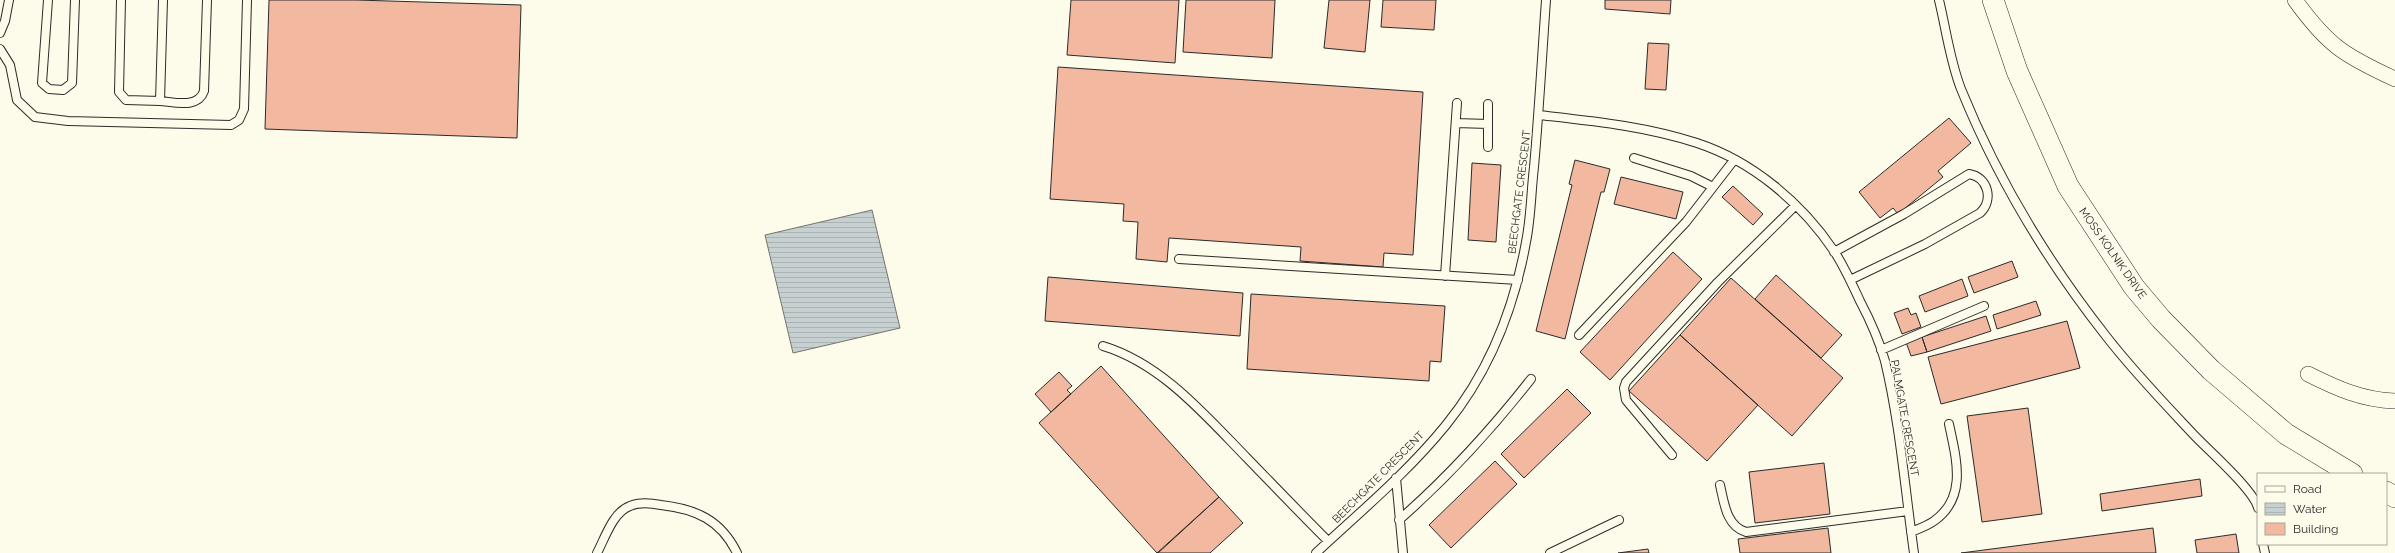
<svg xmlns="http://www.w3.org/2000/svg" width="2395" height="553" font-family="Raleway,sans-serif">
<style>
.water{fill:url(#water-rules);stroke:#74746e}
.building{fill:#f2b8a0;stroke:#2b2b2b}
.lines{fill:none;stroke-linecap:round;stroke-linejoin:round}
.lane-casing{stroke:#2b2b2b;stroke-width:10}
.street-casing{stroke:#2b2b2b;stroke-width:16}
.secondary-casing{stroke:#2b2b2b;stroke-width:22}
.lane{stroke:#fdfbea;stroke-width:8}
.street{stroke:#fdfbea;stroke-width:15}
.secondary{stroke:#fdfbea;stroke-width:21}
.labels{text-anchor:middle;stroke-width:3;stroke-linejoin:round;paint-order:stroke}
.street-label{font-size:11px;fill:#2b2b2b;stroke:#fdfbea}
</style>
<defs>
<pattern id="water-rules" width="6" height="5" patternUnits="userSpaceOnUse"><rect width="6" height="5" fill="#c7d0d0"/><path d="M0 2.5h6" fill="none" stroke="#abb3b3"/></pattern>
</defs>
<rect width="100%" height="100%" fill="#fdfbea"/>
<!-- water -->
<path class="water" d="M872,210L900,328L793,353L765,235Z"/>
<!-- building -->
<path class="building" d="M269,0H356L521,5L517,138L265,129Z
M1071,0H1179L1175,63L1067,55Z
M1186,0H1275L1272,58L1183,52Z
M1329,0H1370L1365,52L1324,48Z
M1383,0H1436L1434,30L1381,27Z
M1605,0H1671L1670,14L1605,9Z
M1648,43L1669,44L1666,90L1645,89Z
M1058,67L1423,92L1413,255L1384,253L1383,267L1300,261L1301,247L1169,238L1167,262L1136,259L1138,222L1123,221L1124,204L1050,199Z
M1949,118L1971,143L1938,171L1943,177L1898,214L1893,208L1880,218L1859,192Z
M1575,160L1610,169L1604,192H1601L1565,339L1536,331L1572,185L1569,184Z
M1472,163L1501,165L1496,242L1468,240Z
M1621,177L1683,192L1676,219L1614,204Z
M1733,186L1763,214L1753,225L1722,197Z
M1673,252L1702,279L1610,380L1580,352Z
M2012,261L2018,277L1974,293L1968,277Z
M1776,275L1842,335L1821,358L1755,299Z
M1048,277L1243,293L1240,336L1045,321Z
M1731,278L1843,378L1792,436L1680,335Z
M1962,279L1968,296L1925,312L1919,296Z
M1251,294L1445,306L1441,362L1430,361L1429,381L1247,369Z
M2036,301L2041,315L1997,329L1993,315Z
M1908,308L1911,315L1916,313L1921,327L1902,334L1894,313Z
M1986,316L1991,331L1927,352L1922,337Z
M2067,321L2080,368L1941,404L1928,357Z
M1680,335L1758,405L1707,461L1629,391Z
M1922,337L1927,352L1911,356L1906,342Z
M1101,366L1219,497L1157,553L1039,423Z
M1059,372L1072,386L1067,390L1071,394L1051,412L1035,394Z
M1567,389L1591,413L1524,478L1501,454Z
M2028,408L2042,514L1982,522L1967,416Z
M1495,461L1517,484L1451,548L1429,525Z
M1824,463L1830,514L1755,523L1749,472Z
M2200,479L2202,496L2102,511L2100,494Z
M1219,497L1243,523L1210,553H1158Z
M1828,528L1831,553H1740L1738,539Z
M2153,528L2156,553H1961Z
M2236,534L2239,553H2197L2195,540Z
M1648,549L1649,553H1618Z"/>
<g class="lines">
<defs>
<path id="lane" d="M48,0L42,83L49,89L63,90L72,83L75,0
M121,0L119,92L126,100L160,101
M163,0L160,101C174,102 198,109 204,91L207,0
M1939,0C1946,29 1950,61 1961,89C1997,178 2047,261 2106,336C2133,371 2164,403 2194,435C2208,450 2254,490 2258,508
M0,33L5,21L9,0
M0,49L10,65L17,100L35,117L68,121L231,125L239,120L244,109L247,0
M1539,115C1592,121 1645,126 1697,143C1752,161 1802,203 1834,251C1844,266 1852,284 1860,301C1870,320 1879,340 1885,361C1900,424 1905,489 1914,553
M1456,123L1488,124
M1488,147V104
M1634,158L1691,176L1713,187
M1834,252L1904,214L1969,174C1988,177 1994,200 1980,213L1925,244L1850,280
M1179,259L1518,280
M1445,276L1457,103
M1579,335L1686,222L1734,160
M1103,346C1162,364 1205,415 1247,458C1274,486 1301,514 1328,541
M1881,350L1984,306
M1672,455L1626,400L1624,388L1626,382L1718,282L1795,206
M1396,478L1403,553
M1720,485C1724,502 1726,526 1746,532L1908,511
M1399,520C1448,477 1491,430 1531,379
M1911,532C1918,529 1927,526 1934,521C1968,497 1956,458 1949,424
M2263,544L2265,553
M597,553C605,538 613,512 630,506C639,502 651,503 661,505C696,509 721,520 737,553
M1316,553C1360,512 1408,472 1446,425C1489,372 1514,309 1526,242C1531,218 1531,192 1534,167C1539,111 1542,56 1546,0
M1550,553L1619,520"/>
<path id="street" d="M2295,0C2328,46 2345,56 2395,79
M2308,374C2336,388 2362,400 2395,401"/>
<path id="secondary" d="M1993,0L2017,71L2068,186L2134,287L2161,319L2211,370L2286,434L2352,474
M2386,492L2395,497"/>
</defs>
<!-- lane casing -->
<use href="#lane" class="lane-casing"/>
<!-- street casing -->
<use href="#street" class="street-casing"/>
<!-- secondary casing -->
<use href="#secondary" class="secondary-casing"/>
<!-- lane -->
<use href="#lane" class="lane"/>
<!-- street -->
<use href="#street" class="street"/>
<!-- secondary -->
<use href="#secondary" class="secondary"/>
</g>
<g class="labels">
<!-- street labels -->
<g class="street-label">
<text transform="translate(1519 192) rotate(-83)" y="4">BEECHGATE CRESCENT</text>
<text transform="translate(2113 253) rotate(55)" y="4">MOSS KOLNIK DRIVE</text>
<text transform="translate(1905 418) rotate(80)" y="4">PALMGATE CRESCENT</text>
<text transform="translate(1378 477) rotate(-45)" y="4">BEECHGATE CRESCENT</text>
</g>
</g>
<!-- legend -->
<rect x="2257" y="473" width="130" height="72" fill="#fdfbea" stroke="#a9a89e"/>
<rect x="2265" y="486" width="20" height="6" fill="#fdfbea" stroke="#a9a89e"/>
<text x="2293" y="493" font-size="12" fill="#2b2b2b">Road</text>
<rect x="2265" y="503" width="20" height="12" fill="url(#water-rules)" stroke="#a9a89e"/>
<text x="2293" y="513" font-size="12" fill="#2b2b2b">Water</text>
<rect x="2265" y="523" width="20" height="12" fill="#f2b8a0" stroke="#a9a89e"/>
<text x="2293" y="533" font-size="12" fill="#2b2b2b">Building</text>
</svg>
